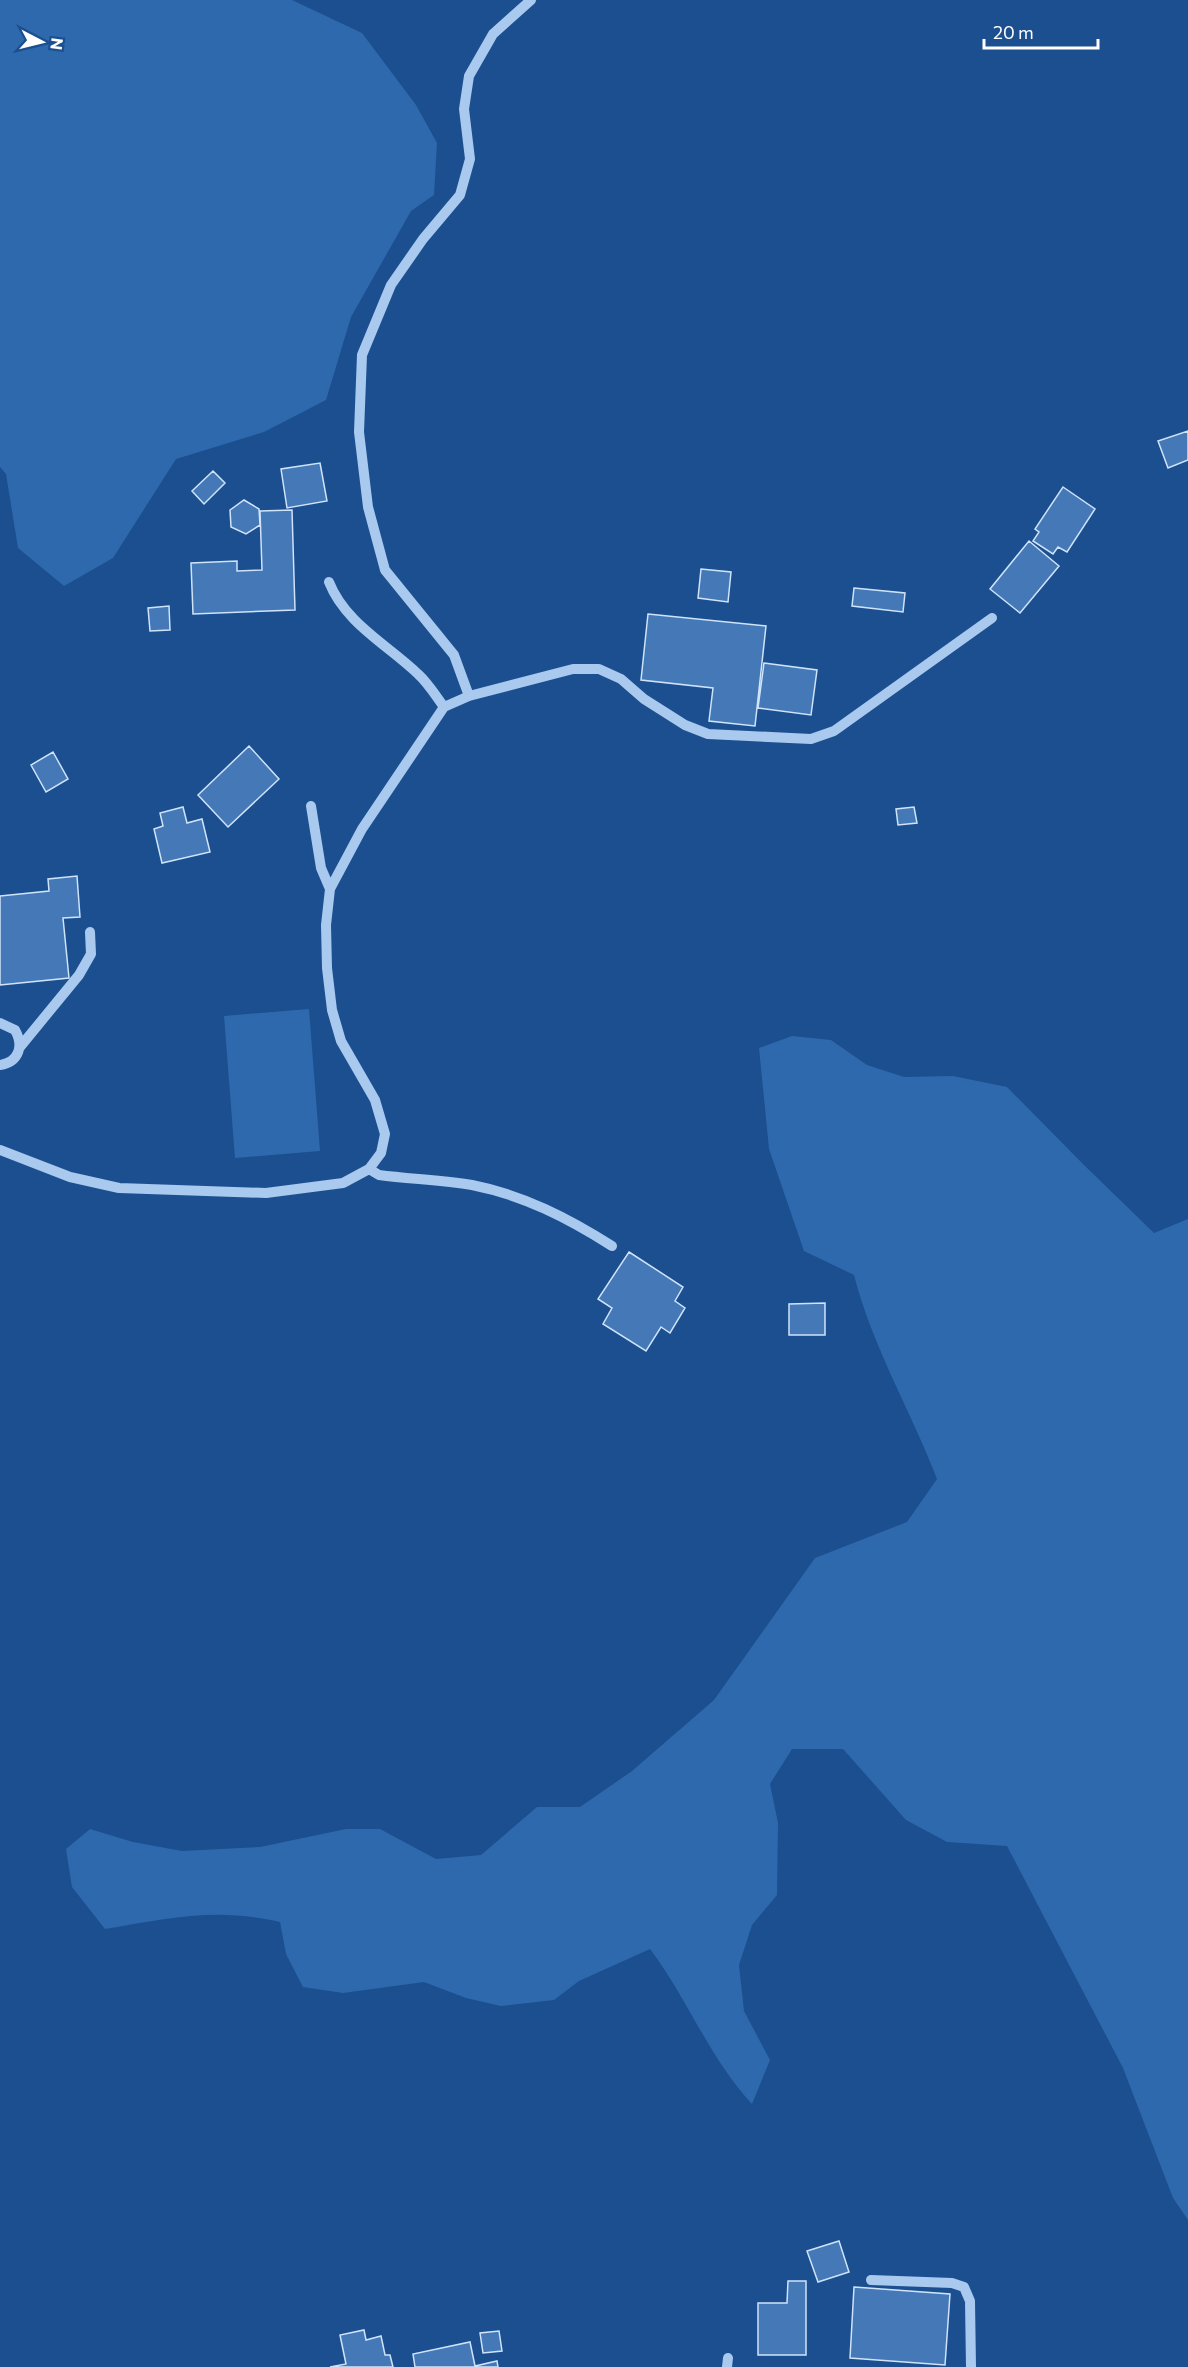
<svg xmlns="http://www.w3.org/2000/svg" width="1188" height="2367" font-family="Commissioner,sans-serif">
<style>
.green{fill:#2e69ad}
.building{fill:#4478b7;stroke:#cfe3fa;stroke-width:1.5}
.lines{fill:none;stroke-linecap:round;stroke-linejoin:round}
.minor{stroke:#a9c9ee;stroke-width:10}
</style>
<rect width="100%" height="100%" fill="#1b4f8f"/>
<!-- green -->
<path class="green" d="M0,0H292L362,33L416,105L437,143L434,195L411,211L351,317L326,400L264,432L176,459L113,558L64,586L18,548L6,474L0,467Z
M309,1009L320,1151L235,1158L224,1016Z
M792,1036L831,1040L867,1065L904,1077L953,1076L1007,1087L1083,1164L1154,1233L1188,1219V2220L1173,2198L1123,2068L1007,1846L947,1842L906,1820L843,1749H792L770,1784L778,1823L777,1895L752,1925L739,1965L744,2011L770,2060L752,2104C710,2059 687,1998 650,1949L579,1981L554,2000L501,2006L466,1998L424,1982L343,1993L303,1987L286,1954L280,1922C216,1907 169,1918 105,1929L72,1887L66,1849L90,1829L133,1842L182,1851L260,1847L346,1829H380L436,1859L481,1855L537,1807H580L632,1771L714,1700L815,1558L907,1522L937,1479C911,1411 872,1346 854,1275L804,1251L769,1149L759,1048Z"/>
<!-- building -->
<path class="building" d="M1188,431V460L1168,468L1158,441Z
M320,463L327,501L287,508L281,469Z
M213,471L225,483L204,504L192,491Z
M1063,487L1095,509L1067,552L1058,547L1053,554L1033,541L1039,532L1035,529Z
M244,500L259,509L260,525L246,534L231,527L230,510Z
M292,510L295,610L193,614L191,563L237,561V571L262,570L260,511Z
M1029,541L1059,566L1020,613L990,589Z
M701,569L731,572L728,602L698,598Z
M854,588L905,593L903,612L852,606Z
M169,606L170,630L150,631L148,608Z
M648,614L766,626L755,726L709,721L713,688L641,680Z
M764,663L817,670L811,715L758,708Z
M249,746L279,779L228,827L198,795Z
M53,752L68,779L46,792L31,765Z
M183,807L187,823L202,819L210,852L162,863L154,829L163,826L160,813Z
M914,807L917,823L898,825L896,809Z
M77,876L80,917L63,918L69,978L0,985V896L49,891L48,879Z
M629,1252L683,1287L675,1301L685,1308L670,1333L661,1327L646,1351L603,1324L612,1308L598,1299Z
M825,1303V1335H789V1304Z
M839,2241L849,2272L818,2282L807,2251Z
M788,2281H806V2355H758V2303H787Z
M854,2287L950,2294L945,2365L850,2358Z
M364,2330L366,2340L381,2336L385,2355H390L393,2367H330L346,2364L340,2335Z
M499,2331L502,2351L483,2353L480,2333Z
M470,2342L475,2366L497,2361L498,2367H415L413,2354Z"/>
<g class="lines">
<!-- minor -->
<path class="minor" d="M329,582C345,623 388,645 418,674C428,683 436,696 444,707
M469,696L454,655L385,570L368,507L359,432L362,355L391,285L423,239L460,195L470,159L464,109L469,76L493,34L531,0
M311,806L321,868L330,889
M0,1023L15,1030C24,1046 19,1062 0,1065
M20,1047L79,975L91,954L90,932
M0,1150L70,1177L119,1188L266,1193L343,1183L369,1169L381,1153L385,1134L375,1100L341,1041L332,1010L327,968L326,925L330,889L362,829L444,707L469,696L573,669H599L621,679L644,699L685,725L708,734L811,739L834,731L992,618
M369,1169L379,1175C410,1179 441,1180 472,1185C523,1195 568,1218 612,1246
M871,2280L952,2283L964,2287L970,2301L971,2367
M727,2367L728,2358"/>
</g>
<!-- north arrow -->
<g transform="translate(42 42) rotate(97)" stroke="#1b4f8f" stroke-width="4.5" paint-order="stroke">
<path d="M0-4.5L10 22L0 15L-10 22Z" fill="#ffffff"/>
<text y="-9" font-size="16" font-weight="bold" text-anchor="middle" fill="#ffffff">N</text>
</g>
<!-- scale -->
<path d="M984 39v9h114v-9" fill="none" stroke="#ffffff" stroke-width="3"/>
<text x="993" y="39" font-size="18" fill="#ffffff" stroke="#1b4f8f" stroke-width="4.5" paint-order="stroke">20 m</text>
</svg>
